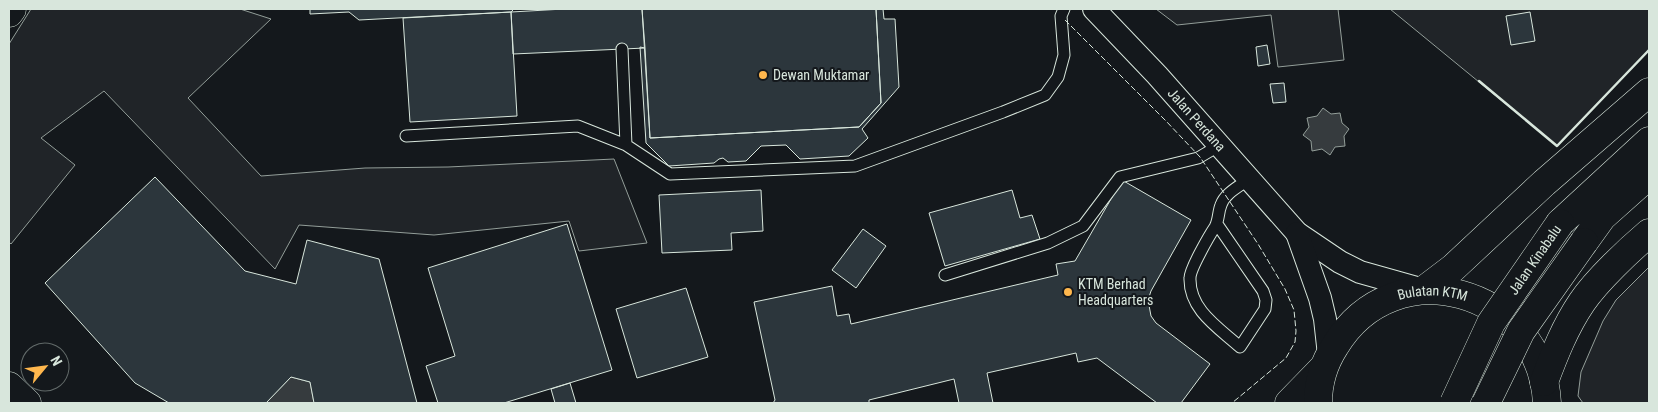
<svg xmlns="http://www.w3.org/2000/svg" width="1658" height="412" font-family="'Roboto Condensed',sans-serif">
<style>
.green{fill:#202428;stroke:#939e99}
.water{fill:#363b3e;stroke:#939e99}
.building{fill:#2c363c;stroke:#d8e6dc}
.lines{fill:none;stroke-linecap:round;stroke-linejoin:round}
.lane-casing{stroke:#d8e6dc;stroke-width:13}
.street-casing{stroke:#d8e6dc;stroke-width:24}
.secondary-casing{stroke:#d8e6dc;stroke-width:29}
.primary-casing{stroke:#d8e6dc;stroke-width:29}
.highway-casing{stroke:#d8e6dc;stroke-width:29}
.lane{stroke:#14181c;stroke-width:11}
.street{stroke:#14181c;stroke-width:22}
.secondary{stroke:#14181c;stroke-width:28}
.primary{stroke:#14181c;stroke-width:28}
.highway{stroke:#14181c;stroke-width:28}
.highway-bridge-casing{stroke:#d8e6dc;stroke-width:29;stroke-linecap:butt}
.highway-bridge{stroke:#14181c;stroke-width:28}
.fence{stroke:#d8e6dc;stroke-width:1;stroke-dasharray:6 2.5;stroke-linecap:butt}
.wall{stroke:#d8e6dc;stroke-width:2.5}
.poi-dot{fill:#ffb74d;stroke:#14181c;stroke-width:2}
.labels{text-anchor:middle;stroke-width:4;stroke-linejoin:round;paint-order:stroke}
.poi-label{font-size:14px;fill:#d8e6dc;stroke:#14181c;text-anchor:start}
.street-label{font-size:14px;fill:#d8e6dc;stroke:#14181c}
</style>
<rect width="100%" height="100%" fill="#14181c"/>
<!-- green -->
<path class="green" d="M31,9H240L271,19L188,98L261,176L365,168L448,167L614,159L647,243L579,251L569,221L434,235L299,225L275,269L104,91L41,138L75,165L11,244L9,242V44Z
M1156,9H1338L1344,60L1278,67L1271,15L1177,25Z
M1390,9H1649V50L1557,146Z
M1649,267V403H1583L1578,396L1581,372L1603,321L1616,300Z"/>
<!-- water -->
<path class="water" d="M1323,108L1331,114L1340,113L1342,123L1349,129L1344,136L1345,146L1335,147L1330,155L1322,149L1312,151L1311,141L1303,135L1309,127L1307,118L1317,116Z
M291,377L310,382L314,403H266Z"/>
<!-- building -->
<path class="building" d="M310,9H514L511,12L359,20L349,12L310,14Z
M564,9H642L645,48L513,54L511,12Z
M642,9H876L881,103L859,127L650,138Z
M876,9H883L884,19H895L899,87L862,129L868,138L849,156L800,159L786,145L761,146L746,161L728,162L723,158L719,159L714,163L669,166L646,143L640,47L645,48L650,138L859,127L881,103Z
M511,12L517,116L410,122L403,18Z
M1530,12L1535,41L1511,45L1506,16Z
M1267,45L1270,64L1258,66L1256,47Z
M1284,83L1286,102L1273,103L1270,84Z
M155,177L245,271L296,284L307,240L379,259L417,403H314L310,382L291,377L266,403H169L135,383L45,283Z
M1122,180L1191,220L1151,291L1148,300L1151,316L1156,323L1210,364L1181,403H1157L1097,358L1078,362L1076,353L987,373L993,403H959L954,379L869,400V403H773L775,400L754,302L832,286L837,316L849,314L851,324L1058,275L1056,264L1075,261Z
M761,190L763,231L731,233L732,250L662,253L659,195Z
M1012,190L1020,218L1032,215L1040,239L945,266L929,213Z
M567,224L612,370L504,403H438L426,366L455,356L428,268Z
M863,229L886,246L856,288L832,270Z
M686,288L708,357L637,378L616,309Z
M570,383L576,403H555L551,389Z"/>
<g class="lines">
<defs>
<path id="lane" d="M622,49L626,145
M406,136L578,126L626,145L670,174L855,166L1003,112L1045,95L1058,77L1064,55L1061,16L1064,9
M1217,224L1263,291L1266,300L1265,309L1240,347C1219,328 1189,310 1190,278C1190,269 1209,236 1215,227C1219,220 1218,212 1221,205C1225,193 1240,186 1249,179
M945,275L1048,243L1083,226L1120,177L1198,158L1220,145"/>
<g id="street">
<path id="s1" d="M1094,9L1157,75L1297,233L1340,262L1360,272L1424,290"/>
<path d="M1297,233L1320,298L1325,319L1329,355"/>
</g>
<g id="secondary">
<path d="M9,386L27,403"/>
<path d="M1289,403L1323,368"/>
<path id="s2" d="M1318,403C1318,383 1324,363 1335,346C1395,247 1541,289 1547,403"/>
</g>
<path id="primary" d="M9,13L12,9"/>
<path id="highway" d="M1560,223L1649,141
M1584,242L1602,217L1649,175
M1424,290L1453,268L1544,183L1649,92
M1544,382C1554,355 1565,327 1582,302C1597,280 1629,250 1649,233"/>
</defs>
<!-- lane casing -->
<use href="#lane" class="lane-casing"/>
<!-- street casing -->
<use href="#street" class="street-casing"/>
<!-- secondary casing -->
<use href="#secondary" class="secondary-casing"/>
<!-- primary casing -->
<use href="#primary" class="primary-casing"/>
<!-- highway casing -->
<use href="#highway" class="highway-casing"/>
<!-- lane -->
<use href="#lane" class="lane"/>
<!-- street -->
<use href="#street" class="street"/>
<!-- secondary -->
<use href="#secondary" class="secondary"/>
<!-- primary -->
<use href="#primary" class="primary"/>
<!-- highway -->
<use href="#highway" class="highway"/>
<defs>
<g id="highway-bridge">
<path id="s3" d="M1454,403L1491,323L1560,223"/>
<path d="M1486,403L1521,331L1584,242"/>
</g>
</defs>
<!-- highway-bridge casing -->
<use href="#highway-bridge" class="highway-bridge-casing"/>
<!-- highway-bridge -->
<use href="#highway-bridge" class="highway-bridge"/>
<!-- fence -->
<path class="fence" d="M1065,20L1166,121L1200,157L1258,244L1285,289L1294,310L1296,331L1295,342L1286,358L1232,403"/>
<!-- wall -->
<path class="wall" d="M1479,81L1557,146L1649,50"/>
</g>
<!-- markers -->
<g class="poi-dot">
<circle cx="763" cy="75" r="5"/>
<circle cx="1068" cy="292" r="5"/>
</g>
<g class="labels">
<!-- poi labels -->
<g class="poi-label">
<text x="773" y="80">Dewan Muktamar</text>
<text x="1078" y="289">KTM Berhad<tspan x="1078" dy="16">Headquarters</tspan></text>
</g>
<!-- street labels -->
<g class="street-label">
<text dy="5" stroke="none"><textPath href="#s1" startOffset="151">Jalan Perdana</textPath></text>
<text dy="5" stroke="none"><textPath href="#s3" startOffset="165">Jalan Kinabalu</textPath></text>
<text dy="5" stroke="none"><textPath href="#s2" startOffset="178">Bulatan KTM</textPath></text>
</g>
</g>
<!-- border -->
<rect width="1658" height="412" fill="none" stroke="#d8e6dc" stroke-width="20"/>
<!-- north arrow -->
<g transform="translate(45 367) rotate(61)"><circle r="24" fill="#14181c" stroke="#626a69"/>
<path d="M0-4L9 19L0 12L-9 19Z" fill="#ffb74d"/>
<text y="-8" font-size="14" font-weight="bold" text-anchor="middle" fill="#d8e6dc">N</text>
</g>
</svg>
